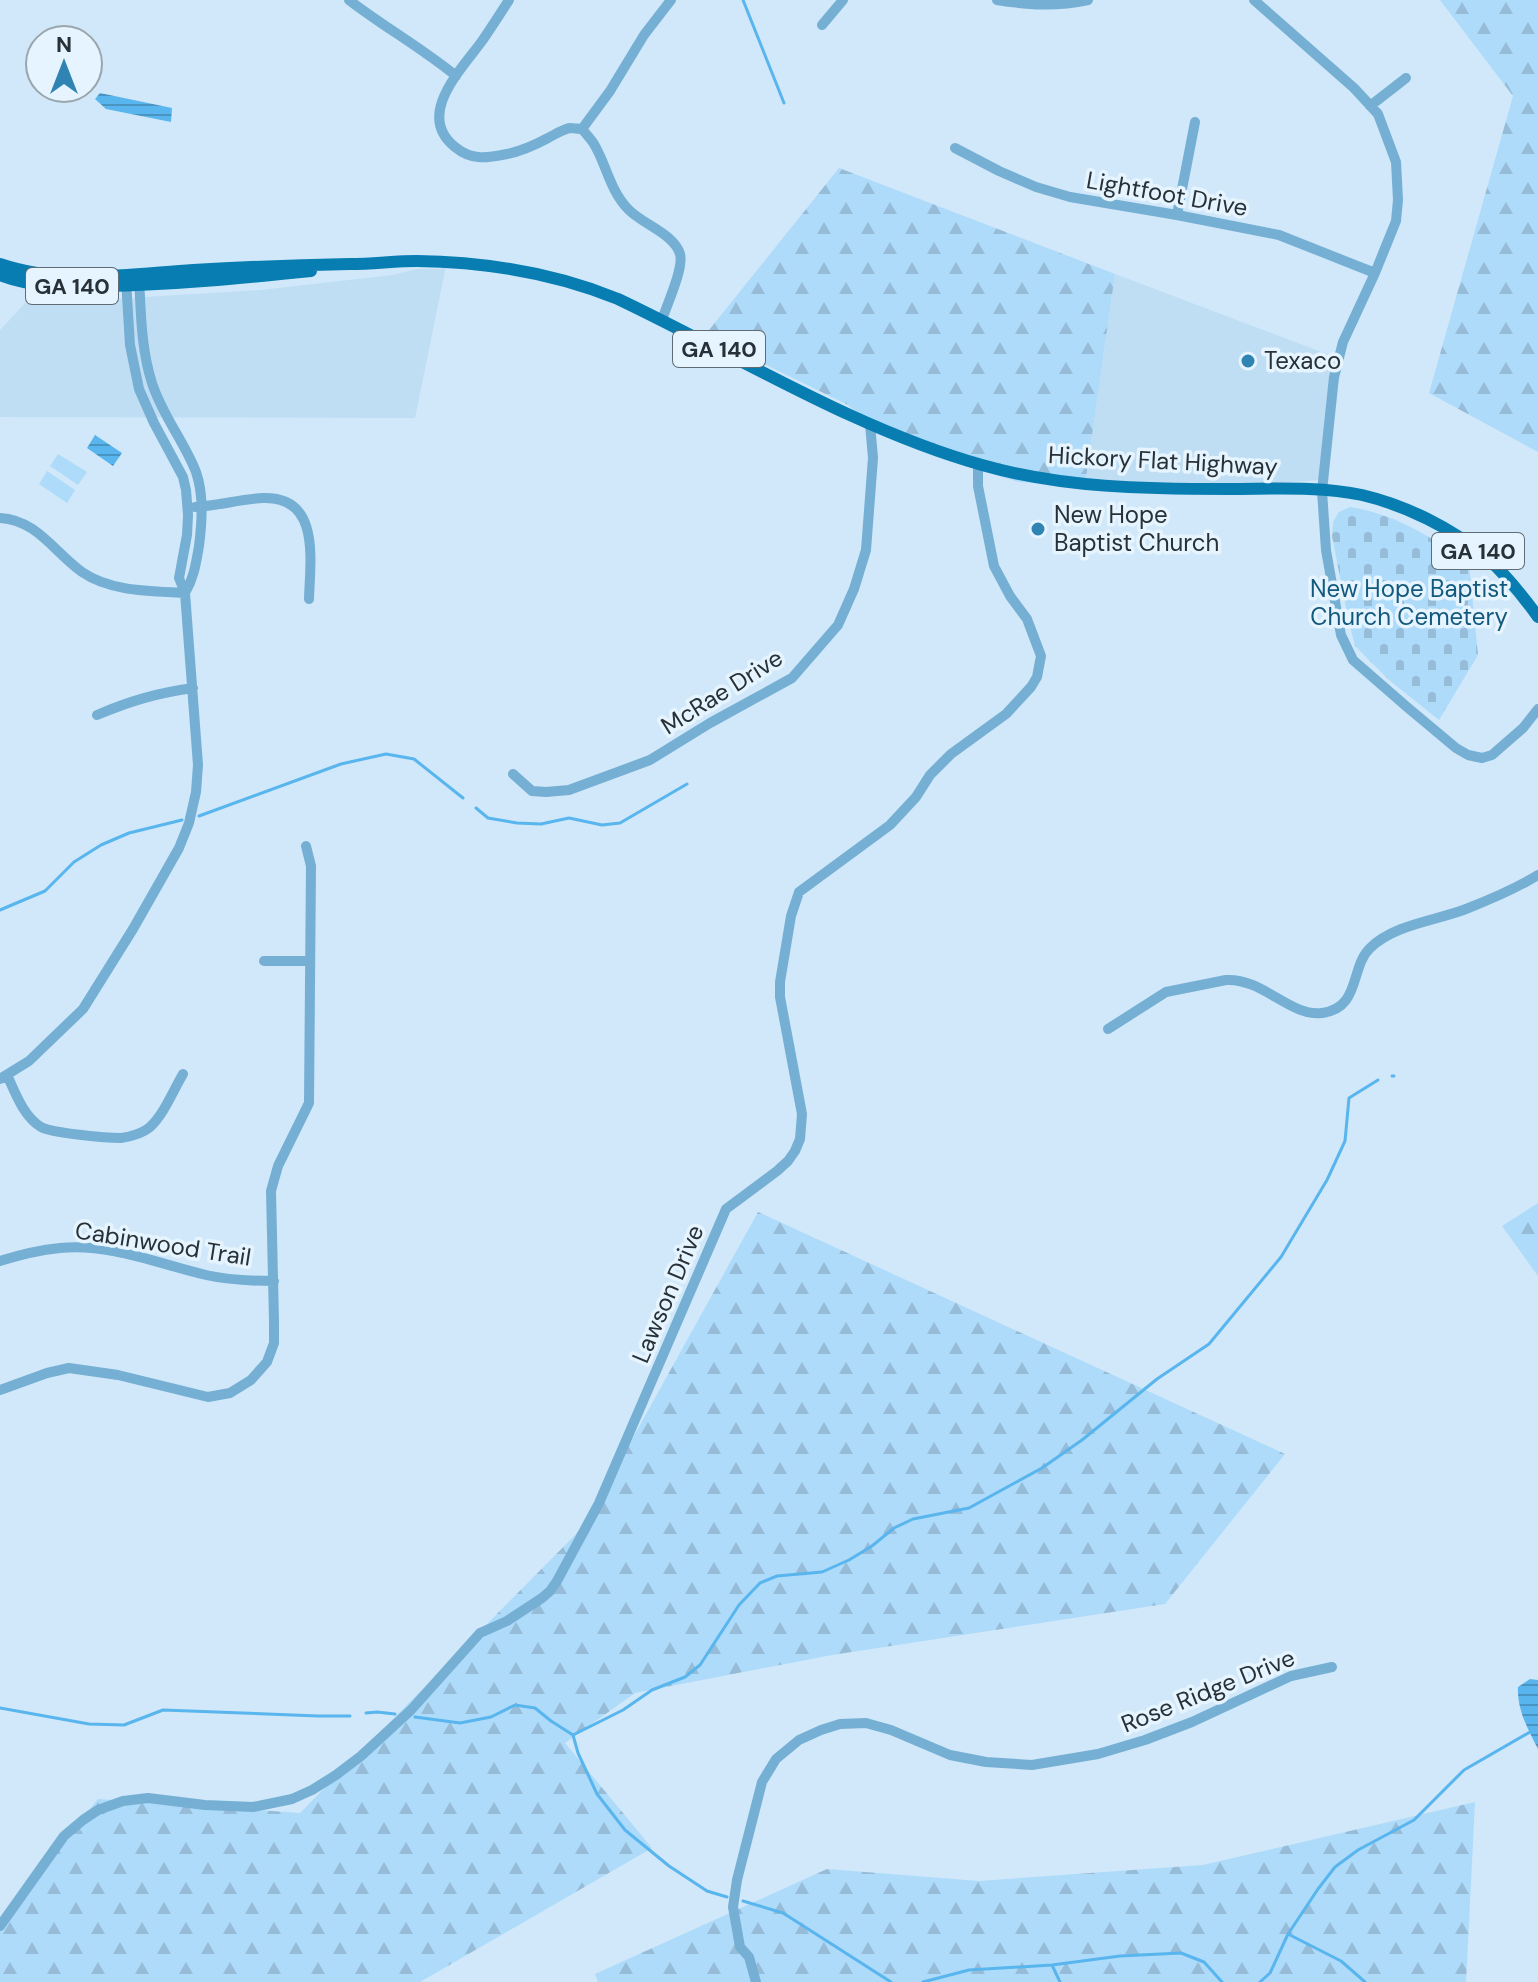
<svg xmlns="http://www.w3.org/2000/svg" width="1538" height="1982" font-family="'DM Sans',sans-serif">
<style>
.built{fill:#bfddf3}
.forest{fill:url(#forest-firs)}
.cemetery{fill:url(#cemetery-stones)}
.pitch{fill:#aedbfa}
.water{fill:url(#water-rules)}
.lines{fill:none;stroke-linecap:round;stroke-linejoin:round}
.stream{stroke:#59b5ed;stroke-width:3}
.minor{stroke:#76afd4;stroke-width:10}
.major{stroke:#087db2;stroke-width:12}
.poi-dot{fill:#3084b4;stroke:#e5f4fe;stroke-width:3}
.labels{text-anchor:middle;stroke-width:7;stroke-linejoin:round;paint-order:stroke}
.shield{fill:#e5f4fe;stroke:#606c73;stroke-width:2}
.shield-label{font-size:22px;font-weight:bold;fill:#273137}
.street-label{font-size:24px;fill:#273137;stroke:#e5f4fe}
.poi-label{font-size:24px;fill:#273137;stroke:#e5f4fe;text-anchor:start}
.park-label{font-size:24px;fill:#13597e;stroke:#e5f4fe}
</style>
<defs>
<pattern id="forest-firs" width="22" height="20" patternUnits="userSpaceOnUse" patternTransform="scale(2)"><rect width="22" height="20" fill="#aedbfa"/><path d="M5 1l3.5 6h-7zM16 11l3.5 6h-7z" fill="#96bcd7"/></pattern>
<pattern id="cemetery-stones" width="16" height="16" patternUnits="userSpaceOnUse" patternTransform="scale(2)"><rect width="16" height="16" fill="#aedbfa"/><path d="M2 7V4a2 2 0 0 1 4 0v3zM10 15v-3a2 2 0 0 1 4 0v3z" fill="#96bcd7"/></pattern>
<pattern id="water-rules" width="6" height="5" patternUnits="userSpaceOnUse" patternTransform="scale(2)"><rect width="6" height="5" fill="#59b5ed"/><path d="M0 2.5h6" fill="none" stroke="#4a94c1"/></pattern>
</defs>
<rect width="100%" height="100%" fill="#d0e8f9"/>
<!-- built -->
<path class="built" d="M446,266L415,418L0,417V330L30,298L64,302L261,290L393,275L416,269H440Z
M1115,274L1343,360L1320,480L1163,490L1085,485Z"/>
<!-- forest -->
<path class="forest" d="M1440,0H1538V452L1429,393L1513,96Z
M839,168L1115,274L1085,485L1019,482L967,466L870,424L848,405L705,335Z
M1538,1203V1276L1502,1226Z
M758,1212L1285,1454L1165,1604L832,1655L635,1693L565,1743L652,1848L420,1982H0V1922L98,1799L300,1813L584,1526Z
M1475,1802L1466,1982H598L595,1974L827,1869L979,1881L1203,1865Z"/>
<!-- cemetery -->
<path class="cemetery" d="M1350,507C1396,514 1431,537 1469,564L1478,655L1439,720L1389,680L1355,646L1348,618L1332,536L1333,522L1339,512Z"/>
<!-- pitch -->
<path class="pitch" d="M58,454L87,472L78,485L50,466Z
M47,471L75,490L67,503L39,484Z"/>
<!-- water -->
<path class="water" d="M100,93L172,108L171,122L106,109L95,99Z
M95,435L122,453L113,466L87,448Z
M1530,1679L1538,1680V1749C1528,1729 1517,1710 1518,1687Z"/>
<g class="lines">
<!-- stream -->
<path class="stream" d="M743,0L784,103
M476,808L488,818L517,823L541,824L569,818L602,825L620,823L687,784
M199,816L341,764L386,754L414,759L463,798
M0,910L45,891L74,862L101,845L129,833L182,820
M1392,1076H1394
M0,1708L89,1724L124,1725L163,1710L318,1716H350
M366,1713L377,1712L395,1714
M415,1717L460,1723L491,1717L515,1705L535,1708L551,1721L573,1735L578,1753L597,1794L625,1830L669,1866L707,1891L727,1897
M573,1735L623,1710L652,1690L685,1677L700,1665L739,1605L760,1583L777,1576L822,1572L849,1560L872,1546L894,1528L913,1519L969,1508L1042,1468L1082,1440L1157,1379L1209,1344L1281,1257L1327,1180L1345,1141L1349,1098L1378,1080
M743,1901L783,1913L891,1982
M1288,1934L1341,1961L1365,1982
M1052,1965L1060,1982
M923,1982L969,1970L1052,1965L1120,1956L1181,1953L1204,1962L1222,1982
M1260,1982L1270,1973L1288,1934L1318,1889L1335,1867L1358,1850L1414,1820L1464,1770L1530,1732"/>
<!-- minor -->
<path class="minor" d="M349,0C384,27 422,48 456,76
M509,0C500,14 491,28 482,41C461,70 415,115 455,147C472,161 487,158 507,154C522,151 535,145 548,138C554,135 563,129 570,128C574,128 578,129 582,129L610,91L644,35L671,0
M997,0C1029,5 1056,7 1088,0
M1254,0L1354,88L1378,114L1396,162L1398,200L1396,221L1375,273L1343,342L1334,377L1322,491L1326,550L1341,635L1353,660L1407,707L1456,748L1468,755L1482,758L1492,755L1523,728L1538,709
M822,25L843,0
M1370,106L1406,78
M582,129C586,134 591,139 594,144C607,166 610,191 629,210C644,225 674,234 680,254C684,268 667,304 662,320
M955,148L999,171L1036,187L1070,197L1177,215L1279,235L1375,273
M1177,215L1195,122
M139,278C141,313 141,349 152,383C162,415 184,441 196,472C204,495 202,522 199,546C196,563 194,578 185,593
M195,507C218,506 240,499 263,498C321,496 310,561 309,599
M0,518C37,520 54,552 82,572C111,592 152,591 185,593
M97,715C130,701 157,693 193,688
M513,774L532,791L546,792L569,790L650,760L710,723L792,678L838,625L854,589L866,550L873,458L870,424
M264,961H310
M1108,1029L1166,992L1226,980C1263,978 1290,1017 1322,1013C1361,1008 1350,967 1370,948C1395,924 1435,921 1466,909C1489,900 1517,888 1538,875
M7,1075C15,1092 23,1116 41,1127C51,1133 107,1138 121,1138C130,1137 143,1133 150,1127C164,1114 173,1091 183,1074
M0,1079L29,1061L83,1009L133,929L179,848L189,823L196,792L198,765L185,593L179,578L187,535L188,515L186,490L183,477L154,423L139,389L130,345L126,280
M0,1261C19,1255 40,1250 60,1248C110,1243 159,1264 206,1275C228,1280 250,1281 274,1281
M0,1390L47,1373L69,1368L118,1375L208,1397L230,1393L251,1380L267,1362L274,1343V1321L271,1191L278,1166L309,1103L311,866L306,846
M0,1926L64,1836L83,1820L98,1810L123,1801L148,1798L205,1805L253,1807L292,1799L312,1790L336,1775L361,1756L411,1710L480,1633L507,1621L542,1598L550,1591L557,1581L599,1503L726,1209L777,1171L788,1161L795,1151L800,1139L802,1114L780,997V982L791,916L799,892L890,825L916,797L930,775L951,754L1006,714L1031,687L1037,677L1041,656L1027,619L1010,596L994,566L978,486V464
M756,1982L749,1957L740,1947L733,1907L737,1880L762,1782L776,1759L799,1740L821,1730L840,1724L866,1723L891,1730L950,1755L986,1762L1032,1765L1098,1754L1145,1740L1192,1722L1291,1676L1332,1667"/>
<!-- major -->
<path class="major" d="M0,264C61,285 130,274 193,270C245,267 298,265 350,264C373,264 395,261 417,261C486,262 554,273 618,299C738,356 855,429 982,465C1063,488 1146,489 1229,489C1273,489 1319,486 1362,495C1405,505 1452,528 1486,557C1505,574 1523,596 1538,617
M0,275C33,288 68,287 103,286C172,285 242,278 311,271"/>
</g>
<!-- markers -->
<g class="poi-dot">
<circle cx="1248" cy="361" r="8"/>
<circle cx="1038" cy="529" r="8"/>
</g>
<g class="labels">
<!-- shield labels -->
<g class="shield">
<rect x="26" y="268" width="92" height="36" rx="6"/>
<rect x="673" y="331" width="92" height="36" rx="6"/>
<rect x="1432" y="533" width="92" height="36" rx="6"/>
</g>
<g class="shield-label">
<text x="72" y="294">GA 140</text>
<text x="719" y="357">GA 140</text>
<text x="1478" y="559">GA 140</text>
</g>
<!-- street labels -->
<g class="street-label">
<text transform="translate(1167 194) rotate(10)" y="8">Lightfoot Drive</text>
<text transform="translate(1163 461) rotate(3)" y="8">Hickory Flat Highway</text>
<text transform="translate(722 692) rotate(-32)" y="8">McRae Drive</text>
<text transform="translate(163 1244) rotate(9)" y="8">Cabinwood Trail</text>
<text transform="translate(668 1294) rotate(-67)" y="8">Lawson Drive</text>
<text transform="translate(1208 1691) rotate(-22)" y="8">Rose Ridge Drive</text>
</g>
<!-- poi labels -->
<g class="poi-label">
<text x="1264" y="369">Texaco</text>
<text x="1054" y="523">New Hope<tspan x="1054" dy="28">Baptist Church</tspan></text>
</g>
<!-- park labels -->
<g class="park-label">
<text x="1409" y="597">New Hope Baptist<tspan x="1409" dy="28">Church Cemetery</tspan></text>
</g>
</g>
<!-- north arrow -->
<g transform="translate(64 64)"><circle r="38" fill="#e5f4fe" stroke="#99a6ae" stroke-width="2"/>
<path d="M0-6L14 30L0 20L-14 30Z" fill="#3084b4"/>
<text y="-12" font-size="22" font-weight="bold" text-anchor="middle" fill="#273137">N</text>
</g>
</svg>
